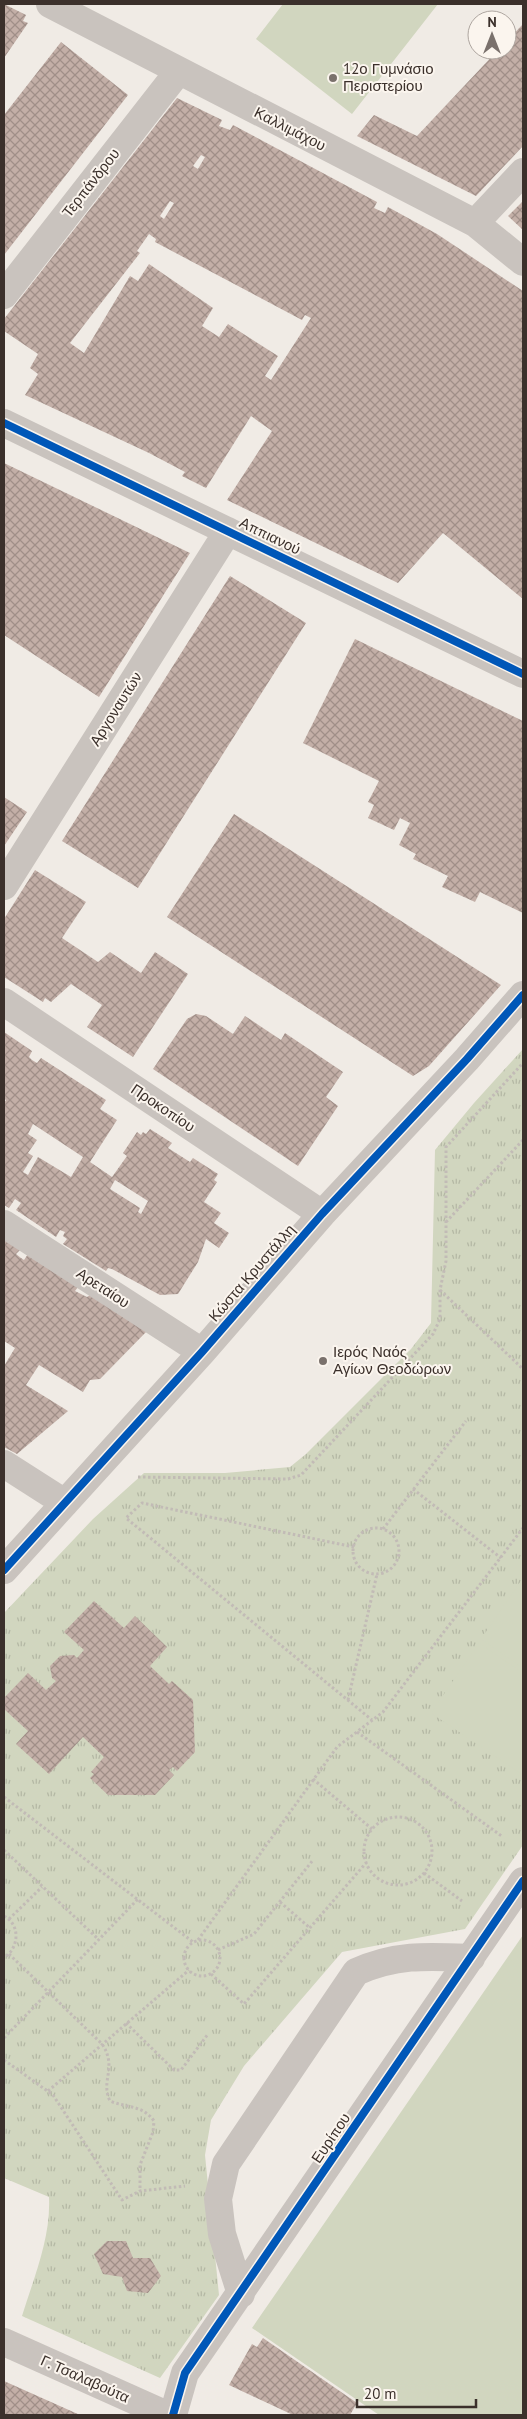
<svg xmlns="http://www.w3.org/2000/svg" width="527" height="2419" font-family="'PT Sans',sans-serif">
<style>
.park{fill:url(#park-tufts)}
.garden{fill:#d1d6bf}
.building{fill:url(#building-cross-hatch);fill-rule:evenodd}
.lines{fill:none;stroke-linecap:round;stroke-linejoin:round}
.path{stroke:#c2bbb6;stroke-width:3;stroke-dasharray:2.5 2.5;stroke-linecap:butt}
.minor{stroke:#c9c3be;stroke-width:28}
.cycleway-casing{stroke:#fbf5ee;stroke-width:11}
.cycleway{stroke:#0057b8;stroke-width:8}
.poi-dot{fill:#7a716c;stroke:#fbf5ee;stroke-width:2}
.labels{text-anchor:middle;stroke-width:4;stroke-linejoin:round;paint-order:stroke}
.poi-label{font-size:15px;fill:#3b302b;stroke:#fbf5ee;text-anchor:start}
.street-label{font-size:15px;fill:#3b302b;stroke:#fbf5ee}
</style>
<defs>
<pattern id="park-tufts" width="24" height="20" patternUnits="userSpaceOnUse" patternTransform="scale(1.25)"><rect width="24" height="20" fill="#d1d6bf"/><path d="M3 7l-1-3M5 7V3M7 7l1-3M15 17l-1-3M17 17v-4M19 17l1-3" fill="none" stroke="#b4b8a4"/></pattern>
<pattern id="building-cross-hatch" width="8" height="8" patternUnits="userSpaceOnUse" patternTransform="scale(1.25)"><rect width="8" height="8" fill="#c3afa7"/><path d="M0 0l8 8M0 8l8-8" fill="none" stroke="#a08f88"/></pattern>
</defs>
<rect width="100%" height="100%" fill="#f0ebe5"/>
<!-- park -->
<path class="park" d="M523,1049V1845L465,1929L342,1952L244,2066L211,2120L205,2155L219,2295L160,2378L22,2316C34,2277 51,2238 49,2197L4,2178V1613L93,1519L144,1473H225L290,1467L306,1454L411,1349L431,1323L435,1150L474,1103Z"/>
<!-- garden -->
<path class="garden" d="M283,4H438L352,114L256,39Z
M523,1578V1668L481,1639Z
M479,1643L523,1673V1775L431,1713Z
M523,1935V2415H379L252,2328Z"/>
<!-- building -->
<path class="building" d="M4,4L26,15L23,21L28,23L4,58Z
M523,24V146L476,196L357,136L374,115L417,136L498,50H507V41Z
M61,42L128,95L4,255V115Z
M177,98L222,120L219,126L230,130L233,125L377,202L374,208L385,213L388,207L437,234L523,291V599L443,533L398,583L227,500L272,431L251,416L206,488L182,476L185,472L149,453L25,395L38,374L30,368L38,354L4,331V319ZM201,155L205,157L198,169L193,166ZM170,201L174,203L164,219L160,216ZM149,234L156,239L155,242L302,320L305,315L311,318L271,380L265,376L278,356L228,324L219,337L202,326L213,308L149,264L138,281L130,276L84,353L70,343L140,253L137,251Z
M523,201V230L508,216Z
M4,463L190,553L99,697L4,635Z
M230,576L306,623L138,888L62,841Z
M355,639L523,721V913L480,892L475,902L442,887L448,876L413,859L416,854L399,845L410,823L400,818L394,830L368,818L374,805L368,802L379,781L303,743Z
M4,797L27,812L4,846Z
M234,814L501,985L429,1066L413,1076L167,917Z
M35,870L86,902L62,938L98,962L110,952L141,973L155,952L188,974L133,1057L87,1027L102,1005L71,984L51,1002L45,998L43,1002L4,977V919Z
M196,1014L206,1016L233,1034L245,1016L281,1040L285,1033L343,1072L326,1097L338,1106L298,1166L153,1069L187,1019Z
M4,1032L32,1051L29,1057L32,1060L37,1063L41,1058L106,1100L100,1109L117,1120L90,1162L112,1177L127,1156L123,1153L137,1132L141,1135L143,1132L146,1134L150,1129L172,1143L168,1148L190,1162L193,1158L218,1174L214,1180L217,1182L204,1202L221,1213L214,1223L229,1233L219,1248L206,1239L198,1262L178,1294L160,1295L112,1269L108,1268L106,1271L63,1244L67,1239L63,1236L65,1232L60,1230L56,1237L16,1210L21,1203L15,1199L9,1208L4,1205V1103L6,1100L4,1099ZM33,1124L83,1157L71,1177L38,1157L28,1175L23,1172L33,1156L28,1153L37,1140L28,1134ZM115,1180L148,1201L141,1214L138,1212L140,1208L110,1189Z
M4,1239L20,1250L16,1254L21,1258L24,1260L28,1254L78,1287L75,1291L87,1297L90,1295L147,1331L100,1379L90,1380L83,1392L39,1365L26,1385L68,1411L17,1454L4,1447V1366L15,1348L4,1341Z
M94,1601L124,1628L135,1616L167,1647L150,1666L169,1684L172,1681L193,1700L195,1752L177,1771L173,1767L169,1770L174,1775L155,1795H108L90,1778L94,1774L91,1772L104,1757L83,1737L49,1774L16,1744L28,1731L4,1709V1698L28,1673L46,1690L56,1681L52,1678L50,1666L60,1656L74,1655L77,1658L84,1650L64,1632Z
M107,2241H126L133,2258H150L161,2276L148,2293L127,2291L122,2277L103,2274L94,2254Z
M263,2338L357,2403L350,2415H293L229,2385L252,2344L257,2347Z
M4,2381L80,2415H4Z"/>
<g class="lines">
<!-- path -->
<path class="path" d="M446,1222L523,1140
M440,1290L523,1369
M138,1477L288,1479L301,1475L433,1334L440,1319V1290L446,1261V1147L523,1063
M413,1489L501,1558
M353 1551a23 23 0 1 1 46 0a23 23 0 1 1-46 0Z
M383,1529L466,1421
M354,1547L142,1503L126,1518L372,1720
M348,1700L377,1574
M357,1732L503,1837
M313,1779L372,1829
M4,1797L193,1942
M364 1851a34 34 0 1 1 68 0a34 34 0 1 1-68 0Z
M4,1850L98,1939
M424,1873L462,1901
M280,1902L310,1928
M4,1916C21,1925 19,1948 4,1958
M9,1919L42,1887
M184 1958a18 18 0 1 1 36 0a18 18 0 1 1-36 0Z
M198,1940L337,1747L383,1712L523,1528
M218,1950L254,1934L313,1860
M9,1954L102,2044C118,2068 100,2080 110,2101C127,2108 143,2105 154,2121L153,2132L140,2165V2191
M211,1974L244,2004L366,1863
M126,2023L174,2070H181L208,2034
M4,2038L138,1899
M4,2060L53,2095L122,2200L140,2191L185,2186
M48,2091L189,1970"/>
<!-- minor -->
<path class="minor" d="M50,4L475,223L523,262
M475,223L523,172
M4,295L178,72
M4,423L523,674
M4,886L228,531
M4,1002L322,1214
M4,1224L202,1352
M4,1464L65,1503
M4,1570L202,1352L322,1214L467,1059L523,995
M241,2294L222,2234L218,2199L226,2164L356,1972C396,1954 427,1956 471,1958
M4,2342L167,2415
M173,2415L185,2373L523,1881"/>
<defs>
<path id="cycleway" d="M4,423L523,674
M4,1570L202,1352L322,1214L467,1059L523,995
M173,2415L185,2373L523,1881"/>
</defs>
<!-- cycleway casing -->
<use href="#cycleway" class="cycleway-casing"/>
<!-- cycleway -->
<use href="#cycleway" class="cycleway"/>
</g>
<!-- markers -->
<g class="poi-dot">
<circle cx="333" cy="78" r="5"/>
<circle cx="323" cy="1361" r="5"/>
</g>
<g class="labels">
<!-- poi labels -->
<g class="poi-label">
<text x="343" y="74">12ο Γυμνάσιο<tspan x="343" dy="17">Περιστερίου</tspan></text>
<text x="333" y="1357">Ιερός Ναός<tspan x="333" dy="17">Αγίων Θεοδώρων</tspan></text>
</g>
<!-- street labels -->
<g class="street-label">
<text transform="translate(290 129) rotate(27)" y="5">Καλλιμάχου</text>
<text transform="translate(91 183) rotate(-52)" y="5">Τερπάνδρου</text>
<text transform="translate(270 536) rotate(26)" y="5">Αππιανού</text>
<text transform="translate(116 709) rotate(-58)" y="5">Αργοναυτών</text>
<text transform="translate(163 1108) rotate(34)" y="5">Προκοπίου</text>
<text transform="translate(252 1273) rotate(-49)" y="5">Κώστα Κρυστάλλη</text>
<text transform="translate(103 1288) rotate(33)" y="5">Αρεταίου</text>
<text transform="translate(331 2138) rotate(-56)" y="5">Ευρίπου</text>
<text transform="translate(85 2379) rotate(24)" y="5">Γ. Τσαλαβούτα</text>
</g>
</g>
<!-- border -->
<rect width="527" height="2419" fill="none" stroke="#3b302b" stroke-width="10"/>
<!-- north arrow -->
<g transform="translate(492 35)"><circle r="24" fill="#fbf5ee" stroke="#aea6a0"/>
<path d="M0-4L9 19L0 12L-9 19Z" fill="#7a716c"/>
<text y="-8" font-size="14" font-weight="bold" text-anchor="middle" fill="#3b302b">N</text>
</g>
<!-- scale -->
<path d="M357 2399v8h119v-8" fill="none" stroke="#3b302b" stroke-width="2.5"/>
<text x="364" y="2399" font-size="15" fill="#3b302b" stroke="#fbf5ee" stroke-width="4" paint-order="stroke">20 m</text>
</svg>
